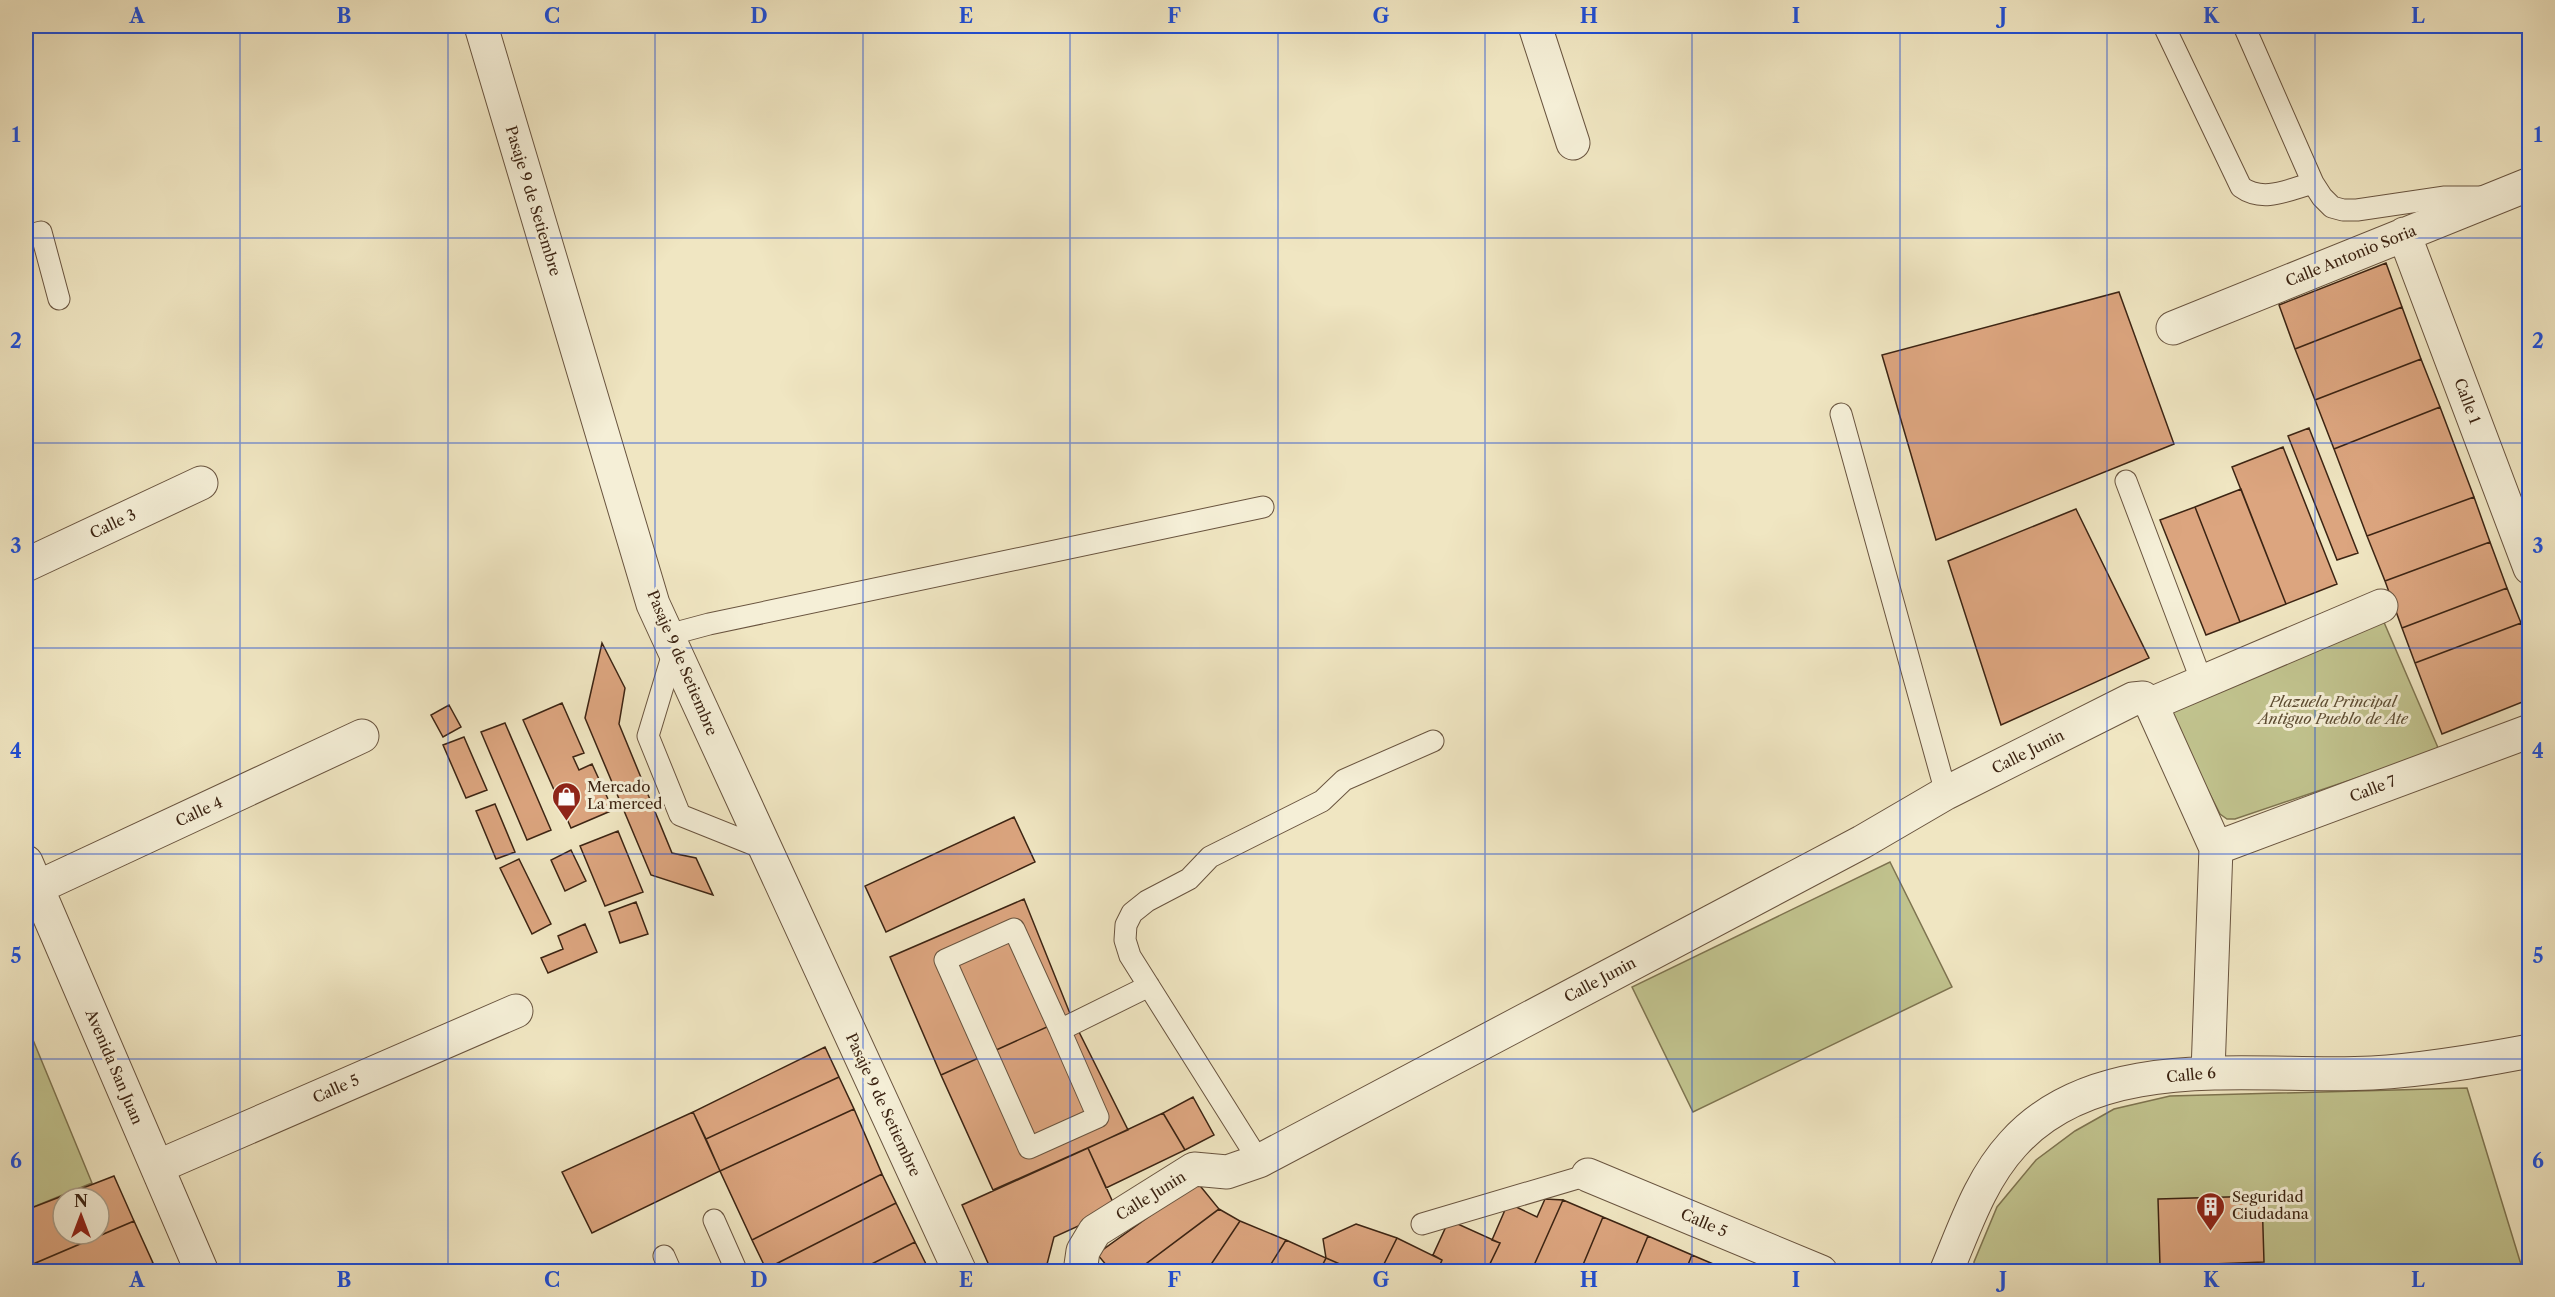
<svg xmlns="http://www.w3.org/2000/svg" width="2555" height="1297" font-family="'Libre Caslon Text',serif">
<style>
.green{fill:#c1c38e;stroke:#7e7450;stroke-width:1.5}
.building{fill:#dca57f;stroke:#3c2413;stroke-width:1.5;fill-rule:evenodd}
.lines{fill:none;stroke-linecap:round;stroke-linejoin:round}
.service-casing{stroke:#69543f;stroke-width:23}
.minor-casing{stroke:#69543f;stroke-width:35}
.service{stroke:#f5efd7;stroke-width:21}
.minor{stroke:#f5efd7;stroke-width:33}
.grid{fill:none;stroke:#1d4ed8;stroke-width:1.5;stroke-opacity:0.55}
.labels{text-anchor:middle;stroke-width:6;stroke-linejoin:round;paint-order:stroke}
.street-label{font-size:15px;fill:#3c2413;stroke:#f5efd7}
.park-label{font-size:15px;font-style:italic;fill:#5d4c32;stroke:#f5efd7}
.poi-label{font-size:15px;fill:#3c2413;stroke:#f5efd7;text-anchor:start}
.neatline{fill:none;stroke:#1d4ed8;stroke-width:2}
.grid-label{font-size:20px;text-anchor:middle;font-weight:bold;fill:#1d4ed8}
</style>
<rect width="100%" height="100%" fill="#f0e6c2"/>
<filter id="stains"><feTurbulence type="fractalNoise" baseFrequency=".00333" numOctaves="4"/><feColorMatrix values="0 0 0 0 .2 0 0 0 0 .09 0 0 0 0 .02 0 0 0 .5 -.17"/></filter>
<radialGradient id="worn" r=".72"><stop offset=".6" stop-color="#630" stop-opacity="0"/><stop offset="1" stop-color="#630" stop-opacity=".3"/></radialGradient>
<!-- green -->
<path class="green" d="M2380,613L2439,750L2235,819H2227L2220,814L2164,704Z
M1890,862L1952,987L1693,1112L1632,987Z
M31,1035L92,1183L26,1210V1037Z
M2467,1088L2523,1271L1974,1272V1262L1997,1207L2036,1160L2075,1131L2114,1109L2170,1096Z"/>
<!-- building -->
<path class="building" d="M2386,263L2402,307L2295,349L2279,305Z
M2119,292L2174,444L1936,540L1882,355Z
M2402,307L2421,359L2315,400L2295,349Z
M2421,359L2440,407L2334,449L2315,400Z
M2440,407L2474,497L2367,536L2334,449Z
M2309,428L2358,553L2337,560L2288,436Z
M2283,447L2337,584L2286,604L2232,467Z
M2241,489L2286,604L2240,622L2195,507Z
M2474,497L2490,542L2385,581L2367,536Z
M2195,507L2240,622L2206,635L2160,520Z
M2076,509L2149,658L2001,725L1948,561Z
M2490,542L2507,588L2402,628L2385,581Z
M2507,588L2521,623L2415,663L2402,628Z
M2521,623L2530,646V699L2442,734L2415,663Z
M602,643L625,688L619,724L672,853L696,858L713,895L651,875L585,718Z
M562,703L584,753L573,757L579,770L592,764L613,810L571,828L523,720Z
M449,705L461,727L443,737L431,715Z
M505,723L551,830L527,840L481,732Z
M464,737L487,790L466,798L443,745Z
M495,804L515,852L496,859L476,811Z
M1014,817L1035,862L886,932L865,886Z
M618,831L643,892L605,906L580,846Z
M571,850L586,881L565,891L551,860Z
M519,859L551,924L532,934L500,868Z
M1024,899L1071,1016L941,1075L890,957Z
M636,902L648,934L620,943L609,912Z
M585,924L597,952L548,973L541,958L563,949L558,936Z
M1071,1016L1128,1130L993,1190L941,1075Z
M825,1047L839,1077L706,1139L693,1112Z
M839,1077L854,1109L720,1171L706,1139Z
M1193,1097L1214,1135L1185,1150L1163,1113Z
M854,1109L882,1174L752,1240L720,1171Z
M693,1112L720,1171L592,1233L562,1172Z
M1163,1113L1185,1150L1106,1188L1088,1148Z
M1088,1148L1116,1209L1054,1237L1045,1272H992L962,1205Z
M882,1174L896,1203L766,1269L752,1240Z
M114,1176L134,1221L26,1267V1210ZM63,1198H99V1234H63Z
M1197,1182L1219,1209L1135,1272H1112L1097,1254Z
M2262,1196L2264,1262L2160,1266L2158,1199Z
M1545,1199L1563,1200L1531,1272H1486L1500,1243L1492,1240L1508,1203L1537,1217Z
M1563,1200L1603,1217L1580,1272H1531Z
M896,1203L915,1242L856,1272H767L766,1269Z
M1219,1209L1240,1221L1206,1272H1135Z
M1603,1217L1648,1236L1633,1272H1580Z
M1449,1220L1500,1243L1486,1272H1437L1442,1260L1433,1255Z
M134,1221L153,1263L134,1272H26V1267Z
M1240,1221L1286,1240L1266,1272H1206Z
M1356,1224L1397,1238L1380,1272H1358L1326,1258L1323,1239Z
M1648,1236L1692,1255L1685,1272H1633Z
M1397,1238L1442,1260L1437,1272H1380Z
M1286,1240L1326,1258L1319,1272H1266Z
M915,1242L930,1272H856Z
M1692,1255L1732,1272H1685Z
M1326,1258L1358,1272H1319Z
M153,1263L157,1272H134Z"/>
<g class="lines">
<defs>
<path id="service" d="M2164,26L2241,187C2263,203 2288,190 2313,183
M2244,26L2313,183L2322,197L2332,207L2343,210H2357L2445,197H2481
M26,236L41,232L59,299
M1841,414L1946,793
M2126,481L2202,682
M668,635L709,624L1263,507
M674,650L648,736L680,815L765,849
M1060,1030L1014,929L945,960L1029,1148L1098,1117L1060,1030L1149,986
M1259,1161L1130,956L1125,940L1126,925L1132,913L1147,901L1189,879L1210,857L1322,801L1344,780L1433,741
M714,1220L737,1272
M1422,1224L1588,1175
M664,1256L671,1272"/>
<path id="minor" d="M481,26L653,604L960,1272
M1535,26L1573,143
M2404,234L2530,568
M2173,328L2530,184
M26,565L201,483
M2151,704L2381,606
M2216,848L2530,731
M26,862L202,1272
M36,888L362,736
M157,1167L516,1011
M1588,1175L1821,1272
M1080,1272L1083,1251L1095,1231L1194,1169L1227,1172L1259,1161L1862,842L1946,793L2133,699L2143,698L2151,704L2216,848L2208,1072
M1946,1272C1965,1227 1980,1180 2013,1144C2099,1048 2258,1079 2372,1073C2425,1070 2477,1061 2530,1051"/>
</defs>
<!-- service casing -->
<use href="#service" class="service-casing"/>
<!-- minor casing -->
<use href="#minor" class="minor-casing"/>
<!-- service -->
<use href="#service" class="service"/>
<!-- minor -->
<use href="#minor" class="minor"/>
</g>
<!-- grid -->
<path class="grid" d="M240,26V1272M448,26V1272M655,26V1272M863,26V1272M1070,26V1272M1278,26V1272M1485,26V1272M1692,26V1272M1900,26V1272M2107,26V1272M2315,26V1272M26,238H2530M26,443H2530M26,648H2530M26,854H2530M26,1059H2530"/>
<!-- icons -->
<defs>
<symbol id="shop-pin" viewBox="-11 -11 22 30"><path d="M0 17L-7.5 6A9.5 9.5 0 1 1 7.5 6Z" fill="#8f2418" stroke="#f5efd7"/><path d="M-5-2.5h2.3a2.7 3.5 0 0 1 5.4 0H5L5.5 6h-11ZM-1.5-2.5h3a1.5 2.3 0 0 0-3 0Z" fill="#fff"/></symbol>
<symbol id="building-pin" viewBox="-11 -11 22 30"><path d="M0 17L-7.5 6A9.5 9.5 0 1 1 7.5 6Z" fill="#8f2418" stroke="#f5efd7"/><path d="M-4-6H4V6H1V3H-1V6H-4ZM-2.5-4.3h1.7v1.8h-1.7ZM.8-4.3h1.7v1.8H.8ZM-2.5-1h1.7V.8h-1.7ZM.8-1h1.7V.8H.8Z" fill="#fff"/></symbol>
</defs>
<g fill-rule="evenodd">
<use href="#shop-pin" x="550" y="780" width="33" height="45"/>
<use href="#building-pin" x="2194" y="1190" width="33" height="45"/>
</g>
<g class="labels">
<!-- street labels -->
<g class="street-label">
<text transform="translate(533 201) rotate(73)" y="5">Pasaje 9 de Setiembre</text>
<text transform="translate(2351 256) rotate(-22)" y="5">Calle Antonio Soria</text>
<text transform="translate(2467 401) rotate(69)" y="5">Calle 1</text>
<text transform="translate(113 524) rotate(-25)" y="5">Calle 3</text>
<text transform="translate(682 663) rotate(67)" y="5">Pasaje 9 de Setiembre</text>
<text transform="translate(2028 752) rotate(-27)" y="5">Calle Junin</text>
<text transform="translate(2373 789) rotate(-21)" y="5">Calle 7</text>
<text transform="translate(199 812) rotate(-25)" y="5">Calle 4</text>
<text transform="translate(1600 980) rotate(-28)" y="5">Calle Junin</text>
<text transform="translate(114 1067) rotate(67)" y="5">Avenida San Juan</text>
<text transform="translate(2191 1075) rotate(-5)" y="5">Calle 6</text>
<text transform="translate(336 1089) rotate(-24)" y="5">Calle 5</text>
<text transform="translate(883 1105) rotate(65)" y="5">Pasaje 9 de Setiembre</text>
<text transform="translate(1151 1196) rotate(-32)" y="5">Calle Junin</text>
<text transform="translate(1704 1223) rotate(23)" y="5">Calle 5</text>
</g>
<!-- park labels -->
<g class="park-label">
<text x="2333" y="707">Plazuela Principal<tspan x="2333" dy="17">Antiguo Pueblo de Ate</tspan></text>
</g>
<!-- poi labels -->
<g class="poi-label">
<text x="587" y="792">Mercado<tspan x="587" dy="17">La merced</tspan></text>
<text x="2232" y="1202">Seguridad<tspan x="2232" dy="17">Ciudadana</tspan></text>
</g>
</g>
<!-- margin -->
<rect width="2555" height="1297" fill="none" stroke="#f0e6c2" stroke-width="66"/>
<!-- north arrow -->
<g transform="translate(81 1216)"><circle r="28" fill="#f5efd7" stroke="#ab9e89" stroke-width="1.5"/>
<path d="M0-4.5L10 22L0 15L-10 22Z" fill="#8f2418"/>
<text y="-9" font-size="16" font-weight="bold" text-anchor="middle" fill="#3c2413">N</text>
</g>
<rect x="33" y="33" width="2489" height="1231" class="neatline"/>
<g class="grid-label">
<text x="137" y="23">A</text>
<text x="344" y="23">B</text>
<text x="552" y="23">C</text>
<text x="759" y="23">D</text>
<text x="966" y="23">E</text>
<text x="1174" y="23">F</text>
<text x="1381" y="23">G</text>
<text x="1589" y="23">H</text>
<text x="1796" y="23">I</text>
<text x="2003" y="23">J</text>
<text x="2211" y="23">K</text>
<text x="2418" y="23">L</text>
<text x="16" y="142">1</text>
<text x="2538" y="142">1</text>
<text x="16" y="348">2</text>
<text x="2538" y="348">2</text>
<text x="16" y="553">3</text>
<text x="2538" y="553">3</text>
<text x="16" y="758">4</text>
<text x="2538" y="758">4</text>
<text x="16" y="963">5</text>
<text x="2538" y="963">5</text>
<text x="16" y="1168">6</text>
<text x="2538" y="1168">6</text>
<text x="137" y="1287">A</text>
<text x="344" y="1287">B</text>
<text x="552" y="1287">C</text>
<text x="759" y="1287">D</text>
<text x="966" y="1287">E</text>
<text x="1174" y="1287">F</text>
<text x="1381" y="1287">G</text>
<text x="1589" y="1287">H</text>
<text x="1796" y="1287">I</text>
<text x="2003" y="1287">J</text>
<text x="2211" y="1287">K</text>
<text x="2418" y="1287">L</text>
</g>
<rect width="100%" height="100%" filter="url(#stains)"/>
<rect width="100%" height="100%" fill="url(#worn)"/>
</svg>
